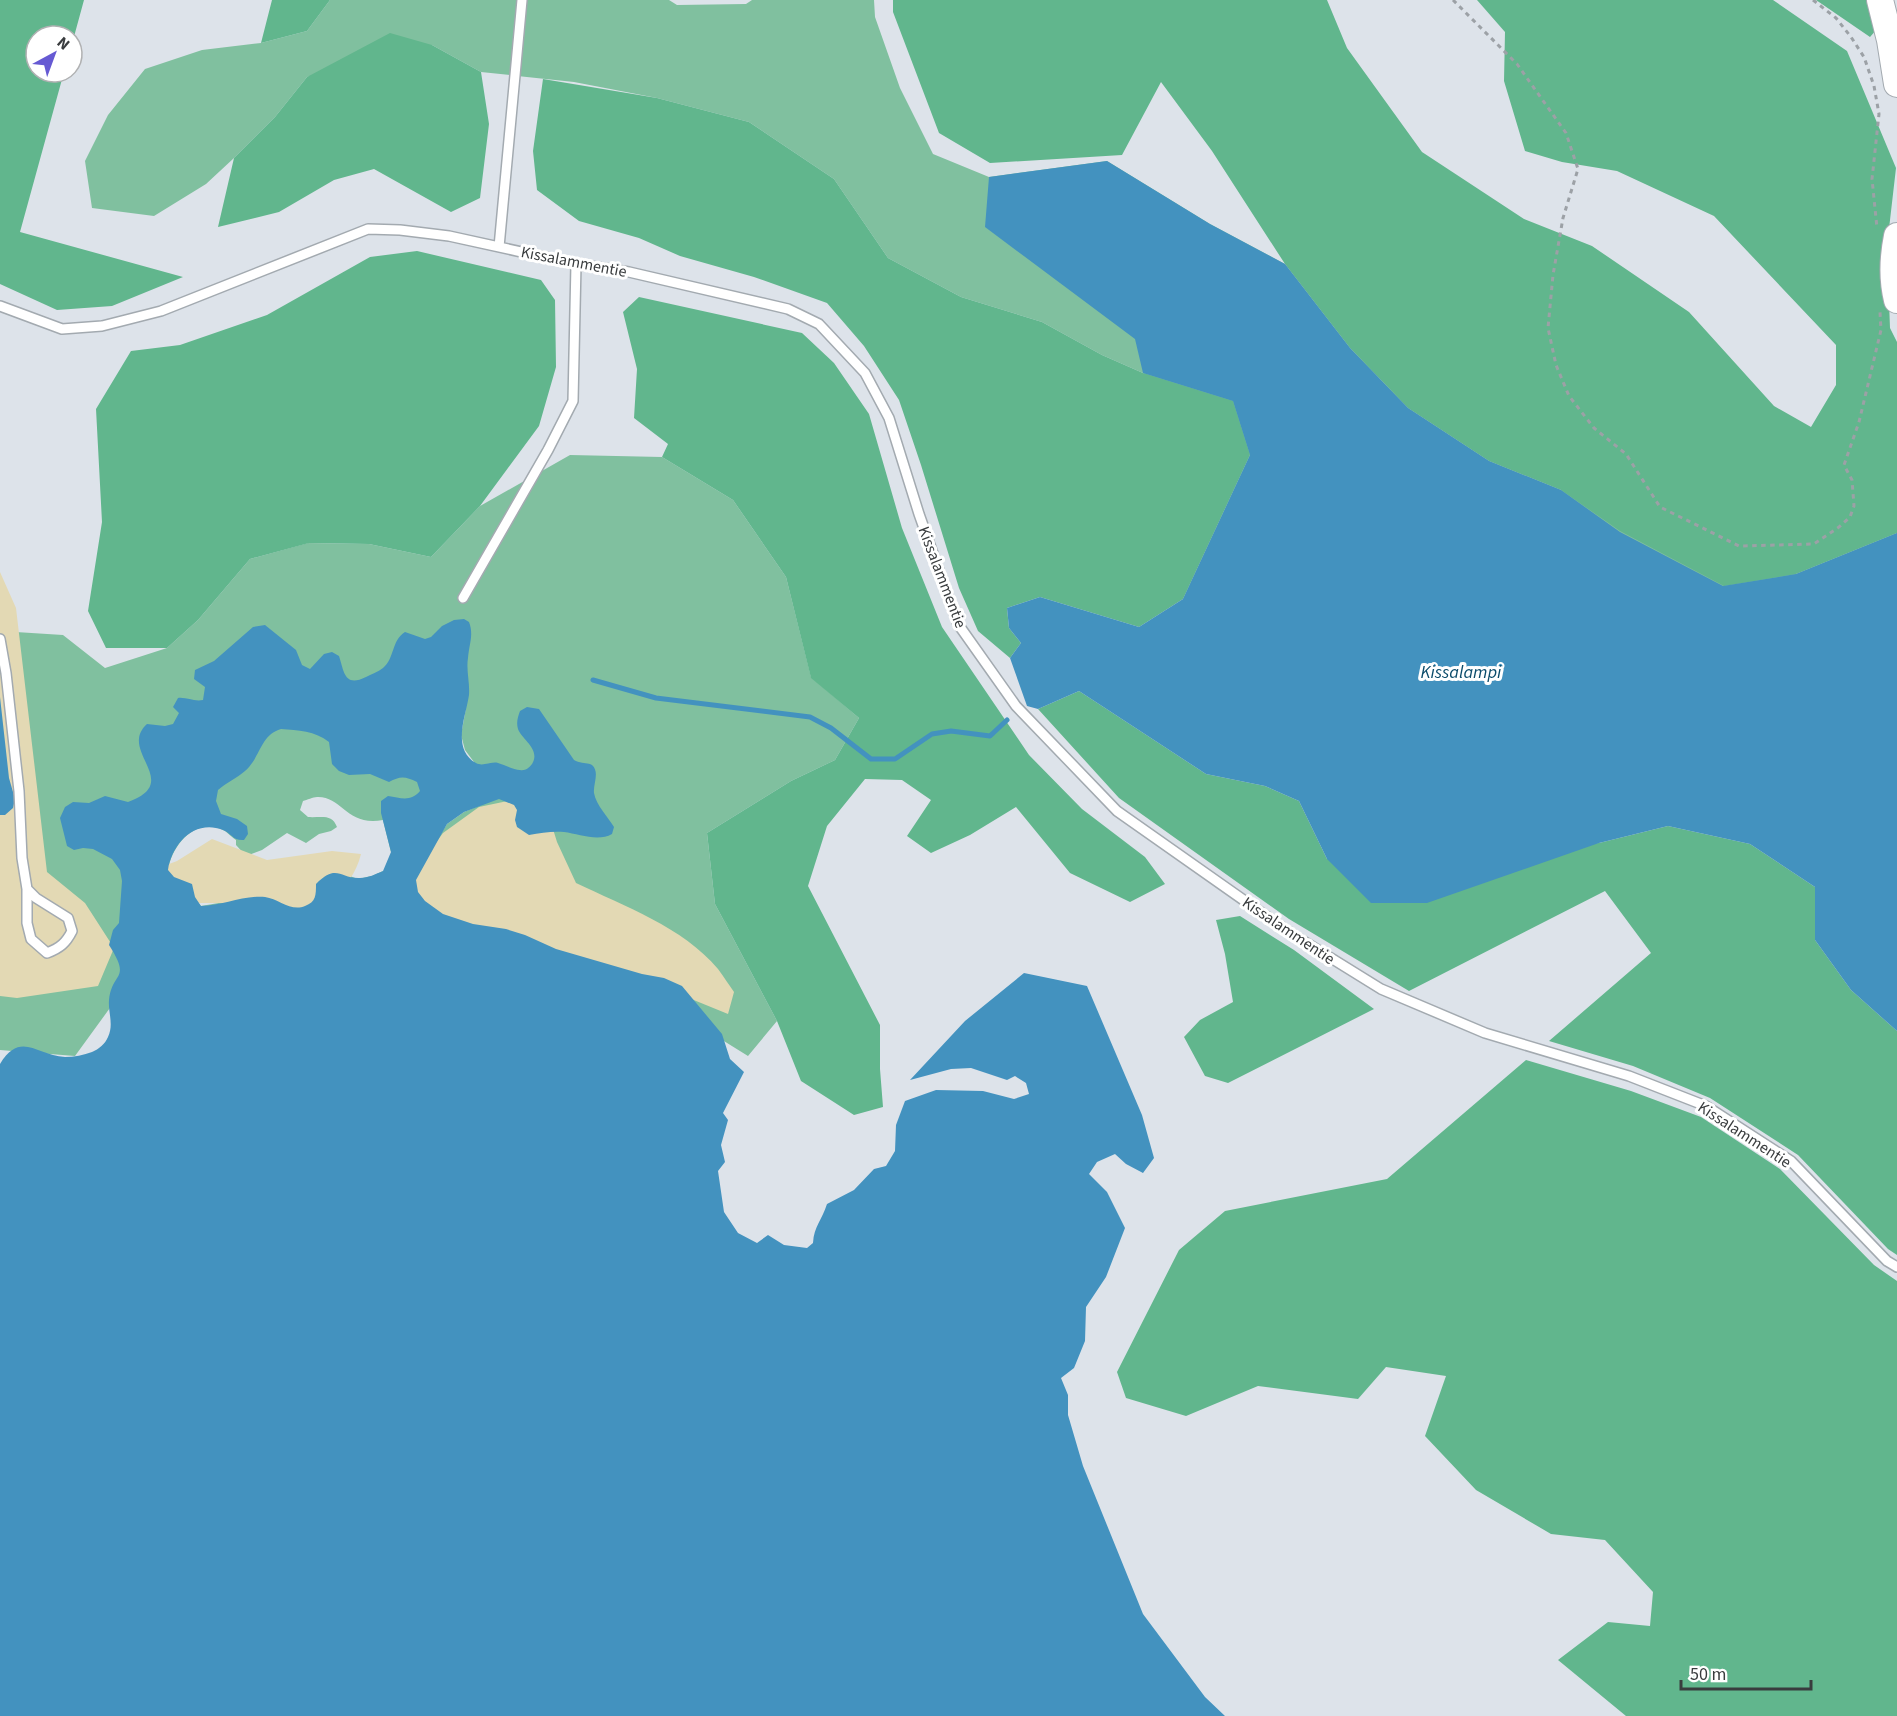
<svg xmlns="http://www.w3.org/2000/svg" width="1897" height="1716" font-family="'Source Sans 3',sans-serif">
<style>
.green{fill:#80c09f}
.forest{fill:#61b68d}
.sand{fill:#e3d9b4}
.water{fill:#4392bf;fill-rule:evenodd}
.lines{fill:none;stroke-linecap:round;stroke-linejoin:round}
.stream{stroke:#4392bf;stroke-width:5}
.lane-casing{stroke:#a3aab0;stroke-width:12}
.secondary-casing{stroke:#a3aab0;stroke-width:28}
.path{stroke:#9ca1a6;stroke-width:3;stroke-dasharray:4.5 4.5;stroke-linecap:butt}
.lane{stroke:#fff;stroke-width:9}
.secondary{stroke:#fff;stroke-width:26}
.labels{text-anchor:middle;stroke-width:6;stroke-linejoin:round;paint-order:stroke}
.street-label{font-size:16px;fill:#393c3e;stroke:#fff}
.water-label{font-size:18px;font-style:italic;fill:#0c4c6b;stroke:#fff}
</style>
<rect width="100%" height="100%" fill="#dde3ea"/>
<!-- green -->
<path class="green" d="M330,0H669L677,5L746,4L752,0H874L875,17L900,88L933,154L989,177L1107,161L1210,224L1285,264L1350,348L1408,408L1489,461L1561,490L1796,574L1897,533V635L1183,599L1250,455L1143,373L1102,355L1042,322L961,297L888,258L834,179L749,122L657,98L574,82L481,72L432,45L307,77L275,117L234,158L206,184L154,216L92,208L85,161L108,115L145,69L202,50L261,43L307,31Z
M570,455L662,457L733,500L786,577L811,677L859,718L835,760L791,781L707,833L715,904L777,1021L748,1056L674,1010L382,928L447,824L464,812L481,805L474,762L465,750L461,735L466,708L432,798L391,852L383,820C347,827 342,796 317,797C313,797 307,800 303,801L300,810L308,817C321,818 332,813 337,827L331,831L319,834L306,843L287,833L262,850L246,856L236,845V840C233,838 229,834 225,831C197,815 172,844 168,870L201,906L242,899L339,872L358,879L372,876L383,871L376,888L131,979L75,1056L0,1050V631L63,635L105,668L167,648L198,620L250,559L308,543L369,544L431,557L480,506Z"/>
<!-- forest -->
<path class="forest" d="M0,0H84L72,44V36H36V72H64L20,232L183,277L112,306L57,310L0,284Z
M272,0H330L307,31L261,43Z
M893,0H1327L1347,48L1422,152L1524,219L1592,246L1689,312L1774,406L1811,427L1836,385V345L1714,216L1617,171L1562,162L1525,151L1504,81L1505,32L1477,0H1773L1847,51L1896,168L1887,246L1890,328L1897,342V533L1796,574L1724,586L1620,531L1561,490L1489,461L1408,408L1350,348L1285,264L1212,151L1161,82L1122,155L990,163L939,133L893,12Z
M1816,0H1871L1877,29L1870,37Z
M390,33L432,45L481,72L489,124L480,198L451,212L374,169L334,180L279,212L218,227L234,158L275,117L307,77Z
M543,79L657,98L749,122L834,179L888,258L961,297L1042,322L1102,355L1143,373L1233,401L1250,455L1183,599L1139,627L1040,597L1007,608L1009,628L1021,643L1010,658L978,631L959,588L921,465L899,400L864,346L827,303L754,277L680,256L639,238L579,221L537,190L533,151Z
M417,251L541,280L555,300L556,367L539,426L480,506L431,557L369,544L309,543L250,559L198,620L167,648H106L88,611L102,522L96,409L131,351L180,345L267,315L370,257Z
M639,297L802,333L834,363L869,414L902,528L942,627L1029,755L1082,809L1145,857L1165,884L1130,902L1070,873L1016,807L970,835L931,853L907,836L931,800L902,780L865,779L827,826L808,886L880,1025V1069L883,1107L854,1115L801,1081L777,1021L715,904L707,833L791,781L835,760L859,718L811,678L786,577L733,500L662,457L668,444L634,418L637,369L623,312Z
M1079,691L1206,774L1265,786L1299,801L1327,859L1599,843L1668,826L1750,844L1815,887V940L1851,990L1897,1031V1255L1888,1249L1798,1155L1710,1098L1633,1066L1549,1041L1651,953L1605,891L1409,991L1289,919L1119,798L1038,709Z
M1240,916L1294,950L1374,1009L1228,1083L1205,1076L1184,1037L1200,1020L1233,1002L1225,954L1216,920Z
M1526,1060L1631,1091L1701,1117L1780,1169L1874,1265L1897,1281V1716H1626L1558,1660L1608,1622L1650,1626L1653,1592L1605,1540L1551,1534L1476,1490L1425,1436L1446,1376L1386,1367L1358,1399L1258,1386L1186,1416L1126,1398L1117,1372L1179,1250L1225,1211L1387,1179Z"/>
<!-- sand -->
<path class="sand" d="M0,572L16,608L47,872L85,903L114,948L98,986L17,998L0,996Z
M517,799L544,800L557,842L576,883C624,906 683,927 718,969C724,977 729,985 734,992L728,1014L679,994L440,933L404,885L443,833L479,807Z
M212,839L267,860L332,851L361,854C351,894 321,903 287,920L230,903H171L148,872L177,861Z"/>
<!-- water -->
<path class="water" d="M1107,161L1210,224L1285,264L1350,348L1408,408L1489,461L1561,490L1620,532L1723,586L1796,574L1897,533V1031L1851,990L1815,940V887L1750,844L1668,826L1599,843L1427,903H1371L1327,859L1299,801L1265,786L1206,774L1079,691L1038,709L1027,706L1010,658L1021,643L1009,628L1007,608L1040,597L1139,627L1183,599L1250,455L1233,401L1143,373L1135,339L985,227L989,177Z
M464,619L469,622C474,635 469,644 468,658C466,670 470,683 469,695C466,716 451,749 476,763C483,767 491,761 498,763C505,765 514,770 520,770C525,771 529,768 532,764C541,749 522,740 518,729C516,722 518,717 520,711L527,707L539,709L574,760C580,764 587,762 592,765C600,772 593,784 594,793C596,805 608,817 614,827L612,834C598,842 579,834 564,832C552,831 541,833 529,835L517,827L515,820L517,810L514,805L499,799L464,812L447,824L416,880L418,892L425,901L443,914L473,924L506,929L525,935L556,949L642,974L664,978L682,986L722,1034L730,1059L744,1072L723,1113L728,1120L721,1145L725,1162L718,1171L724,1212L738,1233L757,1243L768,1235L784,1245L807,1248L813,1243C814,1226 822,1220 827,1204L854,1190L874,1169L886,1166L895,1151L896,1125L905,1101L936,1090L983,1091L1014,1099L1029,1094L1026,1083L1015,1076L1007,1080L971,1068L951,1069L910,1080L965,1021L1024,973L1087,986L1142,1115L1154,1158L1143,1173L1126,1164L1115,1154L1097,1162L1089,1174L1107,1192L1125,1228L1106,1277L1086,1307L1085,1341L1074,1368L1061,1378L1068,1395V1415L1083,1466L1143,1614L1205,1697L1225,1716H0V1064C21,1030 37,1056 65,1057C74,1057 84,1055 92,1052C99,1049 105,1044 108,1037C114,1025 108,1012 109,1000C112,971 132,981 109,945L113,930L119,923L122,881L120,870L112,859L93,849L83,848L74,850L67,846L60,818L65,807L73,802L89,803L105,796L128,802C184,782 117,751 147,724L165,726L173,724L179,713L173,707L178,698C187,697 194,702 203,700L205,687L194,679L195,670L214,661L253,627L265,625L296,650L302,665L310,669L324,654L332,652L339,656C344,671 344,688 366,677C371,674 378,672 383,668C395,658 391,641 405,632L425,639L431,637L442,626L454,620ZM281,729C298,730 315,731 329,742L332,764L339,771L349,775L370,774L389,782C400,776 405,776 417,782L420,791C411,802 401,798 388,796L381,801V813L391,852L383,871C376,874 368,878 360,878C340,879 337,863 316,884C316,895 316,902 305,906C291,912 279,899 265,897C244,895 222,906 201,906L195,897L192,884L174,877L168,870C172,844 194,819 223,830C231,833 233,841 244,840L248,834L247,826L237,819L221,814L216,801L218,790C226,783 237,778 245,771C261,757 260,735 281,729Z
M0,697L9,778L15,799L13,808L5,815H0Z"/>
<g class="lines">
<!-- stream -->
<path class="stream" d="M593,680L656,698L810,717L831,728L871,759H895L932,734L951,731L990,736L1007,720"/>
<defs>
<path id="lane" d="M499,247L522,0
M0,306L62,329L102,326L161,311L368,229L400,230L449,236L576,264L629,272L788,309L819,324L865,373L889,418L919,514L958,624L1016,706L1117,811L1289,932L1381,989L1485,1033L1629,1076L1706,1106L1791,1161L1887,1261L1897,1267
M463,598L548,450L573,401L576,264
M0,639L6,673L19,791L22,858L27,889V923L31,939L47,953C60,948 66,943 72,931L68,918L36,898L27,889"/>
<path id="secondary" d="M1880,0L1890,40L1897,84
M1897,236C1893,256 1892,280 1897,300"/>
</defs>
<!-- lane casing -->
<use href="#lane" class="lane-casing"/>
<!-- secondary casing -->
<use href="#secondary" class="secondary-casing"/>
<!-- path -->
<path class="path" d="M1453,0L1517,64L1566,133L1578,169L1563,218L1553,275L1548,328L1556,365L1569,396L1594,428L1626,454L1660,507L1739,546L1814,544L1839,527L1850,517L1854,506L1852,480L1844,465L1859,422L1881,330L1880,312
M1813,0L1836,18L1851,37L1864,57L1874,86L1879,114L1872,179L1877,228"/>
<!-- lane -->
<use href="#lane" class="lane"/>
<!-- secondary -->
<use href="#secondary" class="secondary"/>
</g>
<g class="labels">
<!-- street labels -->
<g class="street-label">
<text transform="translate(574 261) rotate(11)" y="6">Kissalammentie</text>
<text transform="translate(943 577) rotate(69)" y="6">Kissalammentie</text>
<text transform="translate(1289 930) rotate(34)" y="6">Kissalammentie</text>
<text transform="translate(1745 1134) rotate(33)" y="6">Kissalammentie</text>
</g>
<!-- water labels -->
<g class="water-label">
<text x="1461" y="678">Kissalampi</text>
</g>
</g>
<!-- north arrow -->
<g transform="translate(54 54) rotate(41)"><circle r="28" fill="#ffffff" stroke="#b0b1b2" stroke-width="1.5"/>
<path d="M0-4.5L10 22L0 15L-10 22Z" fill="#665ad3"/>
<text y="-9" font-size="16" font-weight="bold" text-anchor="middle" fill="#393c3e">N</text>
</g>
<!-- scale -->
<path d="M1681 1680v9h130v-9" fill="none" stroke="#393c3e" stroke-width="3"/>
<text x="1690" y="1680" font-size="18" fill="#393c3e" stroke="#ffffff" stroke-width="4.5" paint-order="stroke">50 m</text>
</svg>
